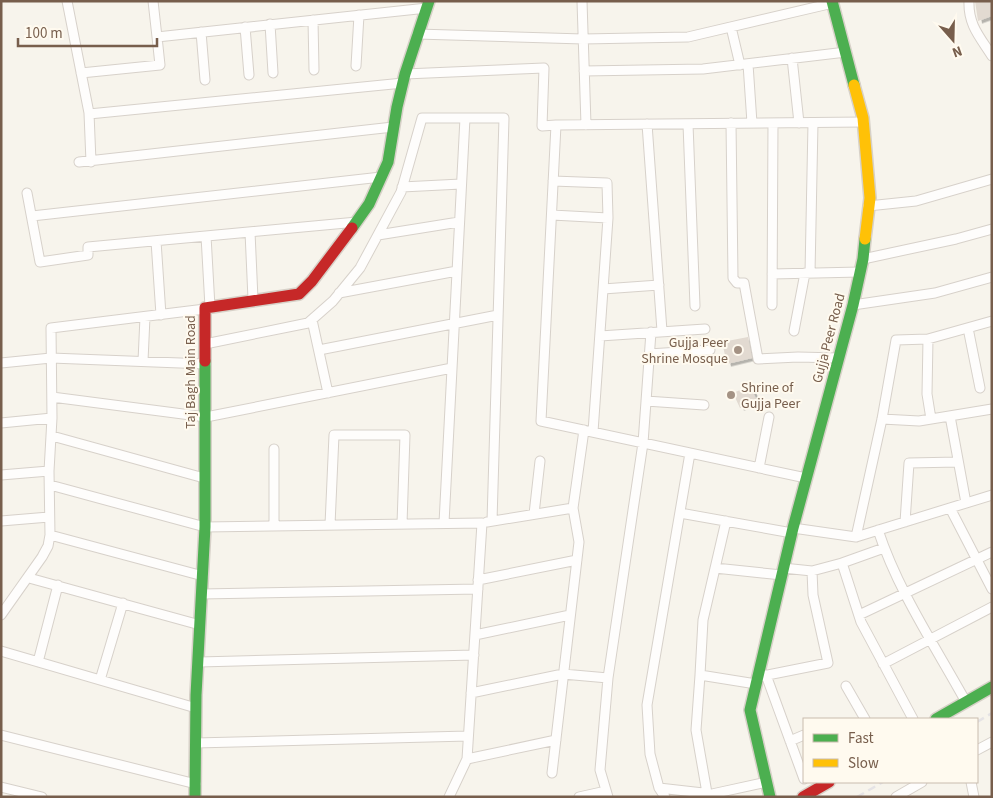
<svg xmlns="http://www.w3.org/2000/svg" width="993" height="798" font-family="'Source Sans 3',sans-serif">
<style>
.building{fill:#e2dad1;filter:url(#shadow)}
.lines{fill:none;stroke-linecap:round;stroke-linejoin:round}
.street-casing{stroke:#d7d1ca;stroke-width:11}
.fast-casing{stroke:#d7d1c8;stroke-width:14}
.slow-casing{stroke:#d7d1c8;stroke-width:14}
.jam-casing{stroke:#d7d1c8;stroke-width:14}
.street{stroke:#fefdfc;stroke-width:9}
.fast{stroke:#4caf50;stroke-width:11}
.slow{stroke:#ffc107;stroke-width:11}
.jam{stroke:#c62828;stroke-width:11}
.rail{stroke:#e5e3e5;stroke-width:2.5;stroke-dasharray:8 5;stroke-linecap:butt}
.poi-dot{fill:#a49284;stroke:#fffaef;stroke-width:2}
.labels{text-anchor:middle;stroke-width:4;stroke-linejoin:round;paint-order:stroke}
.street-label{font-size:14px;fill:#775e4c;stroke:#fffaef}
.poi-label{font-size:14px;fill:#775e4c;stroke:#fffaef;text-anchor:end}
</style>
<defs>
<filter id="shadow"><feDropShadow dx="4" dy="2.5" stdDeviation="0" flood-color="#0004"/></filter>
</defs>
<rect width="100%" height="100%" fill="#f7f4ec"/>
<!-- building -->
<path class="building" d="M975,1H992V16L978,21Z
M748,337L752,358L727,364L722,342Z
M750,386L757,401L740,408L733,393Z"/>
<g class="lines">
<defs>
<path id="street" d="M67,1L89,113L91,162
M153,1L157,37L427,8
M582,1L586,125
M969,1C968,25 980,37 992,56
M313,20L314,70
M270,24L273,73
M245,27L249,75
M731,27L740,65
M201,32L205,80
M417,34L583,39L688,37L833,3
M792,58L799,123
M748,64L752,123
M356,66L359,15
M584,71L703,69L846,52
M81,73L160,65L157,37
M405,74L544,68L542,126L556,125
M89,114L403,83
M731,123L733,278L737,283H744L758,359L798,357L839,358
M647,124L662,331
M688,124L695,306
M79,162L393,127
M553,181L607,183L608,218L593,432
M402,187L461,184
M27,193L40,262L88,255V247L357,222
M868,206L916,201L992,179
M552,215L608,218
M32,216L381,177
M250,232L253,299
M378,235L459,222
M206,236L210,307
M156,241L161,315
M863,259L956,239L992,229
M810,273L813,123
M772,274L860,272
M603,289L659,285
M339,293L457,271
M772,305L773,123
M853,305L935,293L992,277
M312,320L328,393
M968,328L980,388
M794,331L805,273
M600,336L705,329
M928,339L927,394L931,419
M205,344L308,323L333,301L360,268L401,192L422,118H504L492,521
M319,350L498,315
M649,354L710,350
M143,361L145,317
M1,363L51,358L206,364
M52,397L206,417L452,368
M646,401L704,405
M950,416L966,503
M882,419L919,421L992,409
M1,423L52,418
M52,436L204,478
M759,468L769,417
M1,475L49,471
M806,478L541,421L556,125L864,122
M50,485L205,527L482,523L467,759L449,797
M950,508L992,589
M680,513L792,533
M534,514L540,461
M1,521L49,517
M487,522L573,508L584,430
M905,522L909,463L958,462
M444,523L465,118
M274,525V449
M330,525L334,435H405L402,524
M793,528L856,537L992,495
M878,530C898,591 935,646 966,702
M50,535L203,576
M856,537L882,419L896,340L928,339L992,321
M842,563L884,548
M715,568L782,575
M783,568L812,571L842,563L861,622L913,719
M29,578L200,625
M478,580L577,560
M201,594L478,589
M1,615L42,557L48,546L50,535L49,471L52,418L51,328L205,309
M859,615L992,552
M475,635L570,615
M1,651L196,708
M38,662L58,585
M199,662L474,655
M883,664L992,607
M700,675L756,684
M766,675L804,779
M758,677L828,663L813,595L812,571
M100,680L123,603
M846,686L865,719
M471,693L563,674L608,678
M1,735L196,784
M790,741L804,735
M195,743L468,736
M977,750L992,742
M467,759L556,740
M552,773L579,542L573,508
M971,782L974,797
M1,787L42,797
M659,788L712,794L767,782
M707,793L696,730L700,675L703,620L726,521
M579,797L606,791
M608,797L600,770L608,678L643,443L651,332
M665,797L659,788L650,754L647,705L690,453
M896,797L922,782"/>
<path id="fast" d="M832,1L854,85
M352,228L369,204L388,162L397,107L405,74L429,1
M936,719L992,687
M195,797L196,695L205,527V361
M770,797L750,710L793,528L853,305L863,259L865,239"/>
<path id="slow" d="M854,85L863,118L870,198L865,239"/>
<path id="jam" d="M205,361V308L299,294L312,281L352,228
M803,797L829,782"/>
</defs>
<!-- street casing -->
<use href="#street" class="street-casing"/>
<!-- fast casing -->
<use href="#fast" class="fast-casing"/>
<!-- slow casing -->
<use href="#slow" class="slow-casing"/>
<!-- jam casing -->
<use href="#jam" class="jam-casing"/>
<!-- street -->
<use href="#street" class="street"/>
<!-- fast -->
<use href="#fast" class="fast"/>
<!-- slow -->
<use href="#slow" class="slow"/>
<!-- jam -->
<use href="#jam" class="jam"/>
<!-- rail -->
<path class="rail" d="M977,722L992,713
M857,797L883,782"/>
</g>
<!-- markers -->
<g class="poi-dot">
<circle cx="738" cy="350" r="5"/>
<circle cx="731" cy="395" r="5"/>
</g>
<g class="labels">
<!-- street labels -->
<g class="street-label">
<text transform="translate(828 338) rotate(-75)" y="5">Gujja Peer Road</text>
<text transform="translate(190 372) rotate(-90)" y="5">Taj Bagh Main Road</text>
</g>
<!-- poi labels -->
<g class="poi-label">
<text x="728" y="347">Gujja Peer<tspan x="728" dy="16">Shrine Mosque</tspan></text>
<text x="741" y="392" text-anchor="start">Shrine of<tspan x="741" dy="16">Gujja Peer</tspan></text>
</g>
</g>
<!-- border -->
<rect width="993" height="798" fill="none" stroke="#775e4c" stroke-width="5"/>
<!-- legend -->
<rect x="803" y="718" width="175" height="65" fill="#fffaef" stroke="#c9bcae"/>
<rect x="813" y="734" width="25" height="8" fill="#4caf50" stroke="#c9bcae"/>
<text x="848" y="743" font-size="15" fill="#775e4c">Fast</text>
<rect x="813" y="759" width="25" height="8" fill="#ffc107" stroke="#c9bcae"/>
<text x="848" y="768" font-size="15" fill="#775e4c">Slow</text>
<!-- north arrow -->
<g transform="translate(953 40) rotate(160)" stroke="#fffaef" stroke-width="4" paint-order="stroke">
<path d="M0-4L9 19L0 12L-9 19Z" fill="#775e4c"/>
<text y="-8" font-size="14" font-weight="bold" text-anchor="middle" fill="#775e4c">N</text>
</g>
<!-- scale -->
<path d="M18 38v8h139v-8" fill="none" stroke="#775e4c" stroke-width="2.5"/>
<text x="25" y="38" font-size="15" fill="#775e4c" stroke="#fffaef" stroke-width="4" paint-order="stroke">100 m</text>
</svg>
